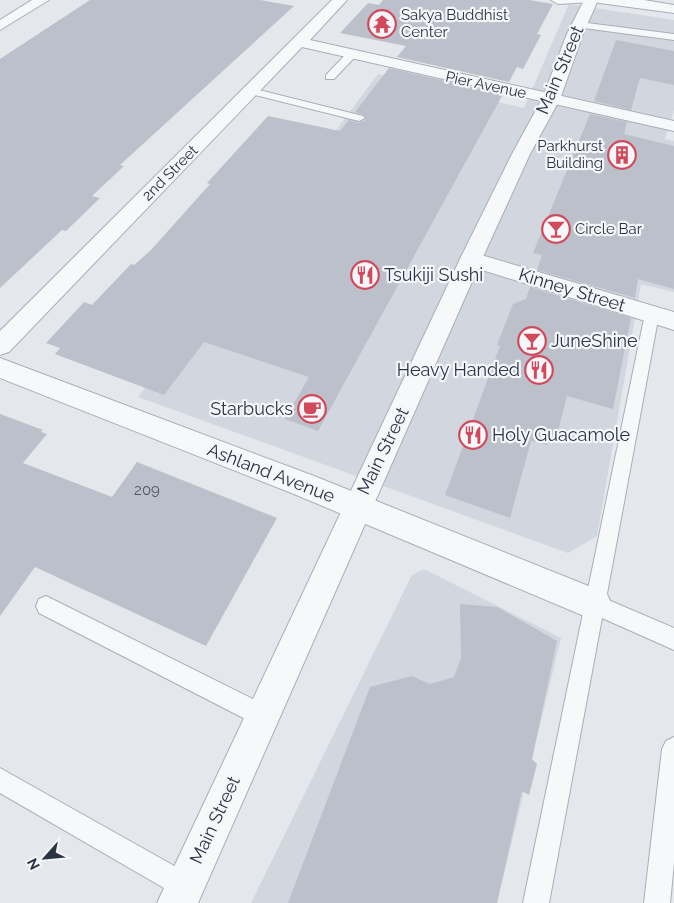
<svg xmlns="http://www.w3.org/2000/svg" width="674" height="903" font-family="Raleway,sans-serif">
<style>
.built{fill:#d2d6de}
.building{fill:#bbc0ca}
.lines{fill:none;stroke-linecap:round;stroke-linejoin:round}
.service-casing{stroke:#a9aeb7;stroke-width:2}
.minor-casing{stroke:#a9aeb7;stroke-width:2}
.tertiary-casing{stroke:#a9aeb7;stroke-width:2}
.service{fill:#f7f8fa;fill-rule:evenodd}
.minor{fill:#f7f8fa;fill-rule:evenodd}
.tertiary{fill:#f7f8fa;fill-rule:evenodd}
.labels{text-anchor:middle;stroke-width:4.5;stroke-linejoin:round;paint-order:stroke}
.far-poi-label{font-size:15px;fill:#2b3445;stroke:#f4f6f9;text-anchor:start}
.far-street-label{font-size:15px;fill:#2b3445;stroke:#f4f6f9}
.number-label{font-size:15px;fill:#4f5766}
.street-label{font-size:18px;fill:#2b3445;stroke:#f4f6f9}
.poi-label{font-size:18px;fill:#2b3445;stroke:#f4f6f9;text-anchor:start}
</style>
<rect width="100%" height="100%" fill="#e4e7ec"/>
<!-- built -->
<path class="built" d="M569,4L674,20V110L665,139L674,141V292L641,284L597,536L568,553L138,397L378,74L524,108Z
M424,569L561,638L497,903H251L412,575Z"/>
<!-- building -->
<path class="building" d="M90,0H260L294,6L120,165L124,166L92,196L100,198L66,231L62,230L0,288V59Z
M383,0H529L553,4L537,34L541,35L523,69L517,67L509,82L397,57L406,46L340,33L368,3L379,5Z
M616,40L674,51V85L640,78L631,110L594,101Z
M389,68L503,94L318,431L285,419L309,377L204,342L164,395L55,354L60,348L46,343L84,302L92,305L131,264L134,265L151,250L210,184L207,183L268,116L340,131L349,120L359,123L366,120L364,115L355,112Z
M590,114L627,122L624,134L674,146V289L638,279L635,298L537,270L542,255L533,253Z
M530,287L631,318L613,409L567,396L557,435L550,433L547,445L531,441L510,518L445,495L500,346L497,345L513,304L526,299Z
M0,414L43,430L41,432L47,434L23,463L112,497L137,462L277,518L206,646L35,567L0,616Z
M460,604L497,607L557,641L532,759L537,764L529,795L522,791L497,903H288L370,687L412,676L430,684L454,677L461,658Z"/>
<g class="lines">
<defs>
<path id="service" d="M579,22L674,34V40L576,27V23Z
M351,52L356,55L355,57L334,79H326V75L347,53Z
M251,88L363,116L365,118L359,121L247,93V89Z
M652,309L657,310L659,314L606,599L674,628V650L602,618L549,903H523L645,314L647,310Z
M46,596L271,708L274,716L271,724L263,727L255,724L39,613L36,606L39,599Z
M674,737V863L670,903H644L662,749L666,741Z
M0,768L194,877L198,886L194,895L185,899L176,895L0,793Z"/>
<path id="minor" d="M32,0H49L0,30V20Z
M332,0H347L310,40L674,121V131L302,47L9,352L0,355V331Z
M551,0H644L674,5V13L592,2L558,4Z
M471,252L674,312V330L463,264L460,259L463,254Z
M0,358L314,476L596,589L607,594L612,605L607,616L596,621L294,494L0,378Z"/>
<path id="tertiary" d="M584,0H598L583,34L560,99L530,154L482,259L198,903H157L460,259L512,154L542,99L567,34Z"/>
</defs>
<!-- service casing -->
<use href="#service" class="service-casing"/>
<!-- minor casing -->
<use href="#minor" class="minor-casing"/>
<!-- tertiary casing -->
<use href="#tertiary" class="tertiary-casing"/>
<!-- service -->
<use href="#service" class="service"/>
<!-- minor -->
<use href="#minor" class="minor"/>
<!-- tertiary -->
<use href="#tertiary" class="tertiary"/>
</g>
<!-- icons -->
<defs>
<symbol id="temple-ring" viewBox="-11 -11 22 22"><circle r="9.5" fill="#f4f6f9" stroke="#d1495b" stroke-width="1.5"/><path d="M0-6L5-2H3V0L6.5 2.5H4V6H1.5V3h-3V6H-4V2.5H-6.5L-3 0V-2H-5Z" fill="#d1495b"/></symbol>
<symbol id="building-ring" viewBox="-11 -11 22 22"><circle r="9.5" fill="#f4f6f9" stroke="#d1495b" stroke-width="1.5"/><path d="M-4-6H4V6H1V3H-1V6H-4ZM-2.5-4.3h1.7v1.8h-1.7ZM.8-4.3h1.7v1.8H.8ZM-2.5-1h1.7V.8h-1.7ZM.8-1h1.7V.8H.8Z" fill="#d1495b"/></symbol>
<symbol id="bar-ring" viewBox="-11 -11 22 22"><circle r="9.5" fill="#f4f6f9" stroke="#d1495b" stroke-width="1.5"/><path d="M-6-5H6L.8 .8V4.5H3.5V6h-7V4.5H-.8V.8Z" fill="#d1495b"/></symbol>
<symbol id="restaurant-ring" viewBox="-11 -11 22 22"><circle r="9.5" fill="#f4f6f9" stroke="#d1495b" stroke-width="1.5"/><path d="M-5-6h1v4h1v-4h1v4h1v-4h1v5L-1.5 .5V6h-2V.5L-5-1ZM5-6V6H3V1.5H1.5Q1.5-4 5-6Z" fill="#d1495b"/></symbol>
<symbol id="cafe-ring" viewBox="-11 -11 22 22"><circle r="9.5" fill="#f4f6f9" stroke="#d1495b" stroke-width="1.5"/><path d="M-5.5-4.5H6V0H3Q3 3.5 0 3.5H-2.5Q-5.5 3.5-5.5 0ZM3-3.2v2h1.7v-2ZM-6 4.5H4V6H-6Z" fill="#d1495b"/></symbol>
</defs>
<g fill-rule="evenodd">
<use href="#temple-ring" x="366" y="8" width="32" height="32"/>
<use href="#building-ring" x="606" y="139" width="32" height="32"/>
<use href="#bar-ring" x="540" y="213" width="32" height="32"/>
<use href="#restaurant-ring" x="349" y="259" width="32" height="32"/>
<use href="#bar-ring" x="516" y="325" width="32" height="32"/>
<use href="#restaurant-ring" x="523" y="354" width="32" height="32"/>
<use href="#cafe-ring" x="296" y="393" width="32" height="32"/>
<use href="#restaurant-ring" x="457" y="419" width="32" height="32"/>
</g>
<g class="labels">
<!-- far-poi labels -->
<g class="far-poi-label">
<text x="401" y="20">Sakya Buddhist<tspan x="401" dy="17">Center</tspan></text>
<text x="603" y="151" text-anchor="end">Parkhurst<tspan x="603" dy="17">Building</tspan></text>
<text x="575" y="234">Circle Bar</text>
</g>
<!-- far-street labels -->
<g class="far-street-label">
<text transform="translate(486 85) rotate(12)" y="5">Pier Avenue</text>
<text transform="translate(170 173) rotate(-45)" y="5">2nd Street</text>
</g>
<!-- number labels -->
<g class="number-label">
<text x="147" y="495">209</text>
</g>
<!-- street labels -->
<g class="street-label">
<text transform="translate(560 70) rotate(-67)" y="6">Main Street</text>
<text transform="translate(572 290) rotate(17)" y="6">Kinney Street</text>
<text transform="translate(383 451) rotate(-64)" y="6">Main Street</text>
<text transform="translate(271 473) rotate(21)" y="6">Ashland Avenue</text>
<text transform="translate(215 820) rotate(-65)" y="6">Main Street</text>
</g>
<!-- poi labels -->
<g class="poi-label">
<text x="384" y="281">Tsukiji Sushi</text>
<text x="551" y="347">JuneShine</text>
<text x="520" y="376" text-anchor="end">Heavy Handed</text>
<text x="293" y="415" text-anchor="end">Starbucks</text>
<text x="492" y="441">Holy Guacamole</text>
</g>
</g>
<!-- north arrow -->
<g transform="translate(45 858) rotate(243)" stroke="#f4f6f9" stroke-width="4" paint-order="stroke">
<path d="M0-4L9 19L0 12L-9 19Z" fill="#2b3445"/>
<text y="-8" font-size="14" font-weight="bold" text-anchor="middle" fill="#2b3445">N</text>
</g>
</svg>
